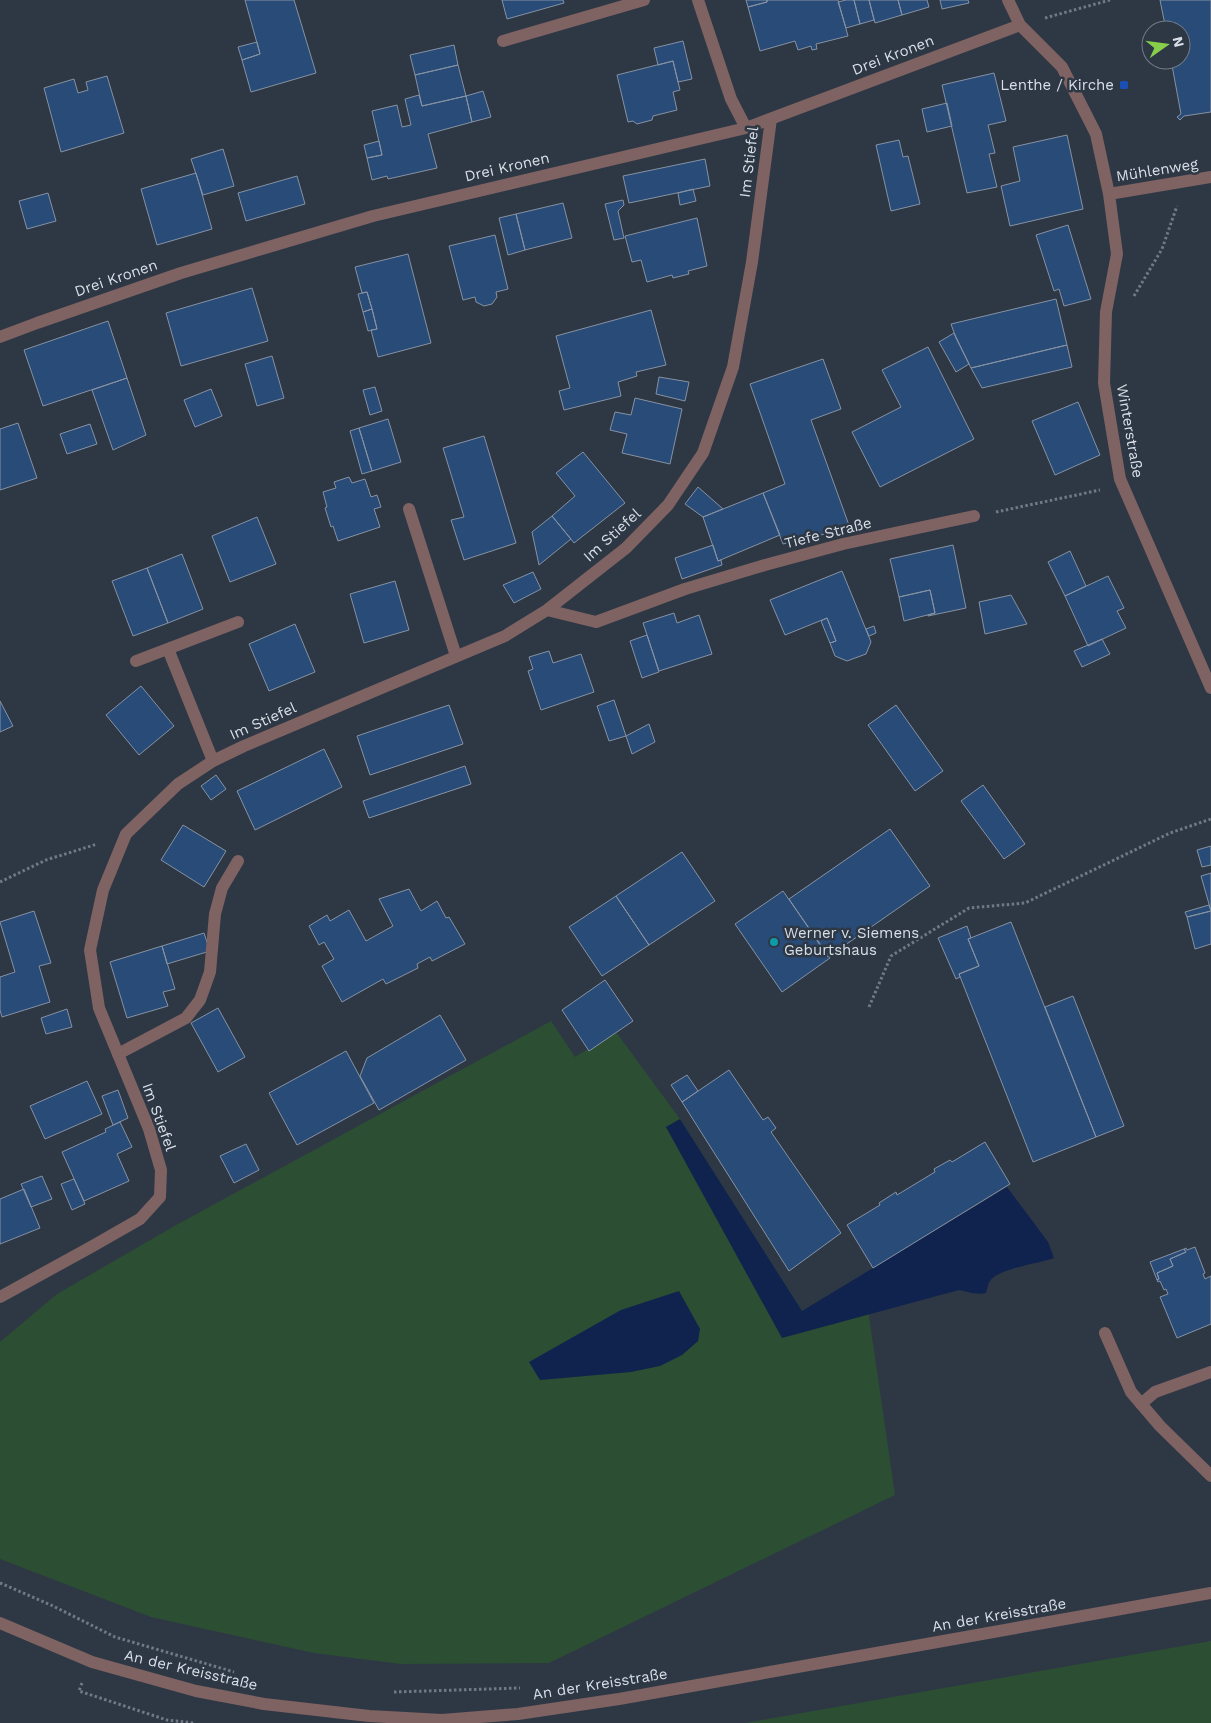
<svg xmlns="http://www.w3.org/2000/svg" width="1211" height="1723" font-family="'Work Sans',sans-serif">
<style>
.green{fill:#2c4e33}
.water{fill:#10224e}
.building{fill:#294b77;stroke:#8692a3}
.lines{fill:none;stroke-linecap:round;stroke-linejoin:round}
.path{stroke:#717984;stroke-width:3;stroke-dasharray:2.5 2.5;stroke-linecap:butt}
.service{stroke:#7f6262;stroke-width:12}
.minor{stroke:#7f6262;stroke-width:12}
.tertiary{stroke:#7f6262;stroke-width:12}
.transit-dot{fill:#1a4fb4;stroke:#2e3845;stroke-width:2}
.culture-dot{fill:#0f9aa8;stroke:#2e3845;stroke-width:2}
.labels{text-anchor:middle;stroke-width:5;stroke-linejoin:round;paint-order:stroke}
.street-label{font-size:15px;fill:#d8dfe7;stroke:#2e3845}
.poi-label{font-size:15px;fill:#d8dfe7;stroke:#2e3845;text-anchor:end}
</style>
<rect width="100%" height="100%" fill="#2e3845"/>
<!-- green -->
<path class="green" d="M551,1021L575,1057L616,1032L680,1119L802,1311L863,1275L895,1495L549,1663L401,1664L314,1653L151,1617L0,1559V1342L57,1294L178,1224Z
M1211,1641V1723H745Z"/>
<!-- water -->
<path class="water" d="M680,1119L802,1311L1007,1187L1048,1242L1054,1258C1038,1264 999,1268 990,1281C988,1284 987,1289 986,1293C974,1295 970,1292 959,1290L782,1338L666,1127Z
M679,1291L700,1329L698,1341L682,1355L660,1366L631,1372L540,1380L529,1362L621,1310Z"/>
<!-- building -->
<path class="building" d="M245,0H294L316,73L251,92L242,60L260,54Z
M502,0H563L564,3L507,19Z
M746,0H767V2L748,7Z
M767,0H838L848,36L816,44L817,49L812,50L811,46L798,50L795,41L760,51L748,7L767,2Z
M846,0H854L860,24L846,28L838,2Z
M854,0H869L874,20L860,24Z
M869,0H898L902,15L875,23Z
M898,0H927L929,7L902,15Z
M940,0H968L969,3L942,9Z
M1160,0H1211V112L1184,116L1180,120L1177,117L1181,114L1171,60H1181V30H1166Z
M683,41L692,79L678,82L673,61L658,65L654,48Z
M257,42L260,54L242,60L238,47Z
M454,45L458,65L415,75L410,55Z
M673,61L680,90L673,92L677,110L653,116L652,120L637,124L633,121L628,122L617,75Z
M458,65L466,96L422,106L415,75Z
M994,73L1006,121L988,125L995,153L989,154L997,187L967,193L942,85Z
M107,76L124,133L61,152L44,88L74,79L78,93L88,90L86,82Z
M483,91L491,117L472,122L466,96Z
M419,95L422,106L466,96L472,122L428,134L437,168L388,179L387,176L372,180L367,158L382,155L372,111L397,105L402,127L411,125L405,99Z
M947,103L952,126L927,132L922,109Z
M1067,135L1083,209L1010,226L1001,186L1020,181L1013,147Z
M899,140L903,157L908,156L920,204L891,211L876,145Z
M379,141L382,155L367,158L364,145Z
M223,149L234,186L203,195L191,159Z
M705,159L710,186L629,203L623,176Z
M196,173L212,229L157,245L141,189Z
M297,176L305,204L246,221L238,193Z
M693,189L696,201L680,205L678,193Z
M48,193L56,221L27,229L19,201Z
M623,200L624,205L618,211L624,238L614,240L605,204Z
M563,203L572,238L525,250L516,214Z
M516,214L525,250L508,255L499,218Z
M697,218L707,266L688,271L689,274L673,278L672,275L647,282L641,260L632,262L625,236Z
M1068,225L1091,299L1064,306L1059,289L1054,291L1036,235Z
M495,235L508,289L496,292L497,297L492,304L484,306L476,302L475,297L463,300L449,246Z
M408,254L431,343L378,357L371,330L377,329L372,309L367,292L362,293L355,267Z
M252,288L268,341L181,366L166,313Z
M367,292L372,309L363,312L358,294Z
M1056,299L1067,345L971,368L956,338L951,324Z
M372,309L377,329L368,331L363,312Z
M651,310L666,365L636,372L637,376L618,382L621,396L564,410L559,391L570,388L556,336Z
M108,321L127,378L43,406L24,350Z
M954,333L969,364L956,372L939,342Z
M1067,345L1072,367L982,388L971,368Z
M928,347L974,439L880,487L852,432L901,407L882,370Z
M272,356L284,398L257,406L245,364Z
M823,359L841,409L811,420L850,528L783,544L763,493L785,484L750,384Z
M659,377L689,382L685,401L656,394Z
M127,378L146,435L113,450L92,390Z
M375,387L382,411L370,415L363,390Z
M211,389L222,416L195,427L184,400Z
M635,398L682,409L670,464L622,453L627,434L610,430L615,412L631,415Z
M1078,402L1100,455L1055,475L1032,421Z
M388,419L401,462L372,471L359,428Z
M18,423L37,478L0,490V429Z
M90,424L97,444L67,454L60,434Z
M359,428L372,471L362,474L350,431Z
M484,436L516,543L464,560L451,520L464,517L443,448Z
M583,452L625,503L574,543L552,516L575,496L556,473Z
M349,477L352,483L365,479L371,497L377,495L381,507L374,509L380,527L338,541L333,526L331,527L325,508L327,507L323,492L336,488L334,482Z
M698,487L723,509L703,517L685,504Z
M763,493L780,535L718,561L703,517Z
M552,516L571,539L539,565L532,532Z
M257,517L276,564L230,582L212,536Z
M713,545L718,561L721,560L722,565L682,579L675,558Z
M953,545L966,608L928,616V615L935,613L930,590L899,597L890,559Z
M1070,551L1086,586L1065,596L1048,562Z
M182,554L203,609L168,623L147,568Z
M147,568L168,623L133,636L112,581Z
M842,571L871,642L866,654L847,661L835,656L830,643L836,641L827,618L785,635L770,600Z
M533,572L541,589L514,603L503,585Z
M1108,576L1124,608L1117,611L1126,628L1088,646L1065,596Z
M395,581L409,630L364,643L350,594Z
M930,590L935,613L904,621L899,597Z
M1011,595L1027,624L985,634L979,602Z
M674,613L677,623L699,615L712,654L659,671L643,623Z
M827,618L836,641L830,643L821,621Z
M295,624L315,672L269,691L249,644Z
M874,626L876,633L869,636L866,629Z
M647,635L659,672L642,678L630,641Z
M1102,639L1110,654L1082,667L1074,651Z
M549,651L553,663L581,654L594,692L541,710L528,671L533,669L529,657Z
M141,686L174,726L139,755L106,715Z
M614,700L626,736L609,741L597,706Z
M0,701L13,726L0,732Z
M449,705L463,744L370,775L357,736Z
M896,705L943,771L915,791L868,725Z
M649,724L655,742L632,754L626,736Z
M324,749L342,787L255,830L237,791Z
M465,766L471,784L369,818L363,801Z
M216,775L226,789L211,800L201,786Z
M983,785L1025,844L1004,859L961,801Z
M183,825L226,851L204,887L161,860Z
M890,829L930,886L828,957L789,899Z
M1211,846V865L1202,867L1197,850Z
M682,852L715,901L649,945L616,896Z
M1211,873V944L1195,949L1187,917L1211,911L1201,876Z
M409,889L421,911L437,901L446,918L449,917L465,944L432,961L430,957L417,964L418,968L386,984L383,979L342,1002L322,966L334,959L324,942L319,945L309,926L327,915L330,921L349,910L366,941L393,926L379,899Z
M783,891L830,958L782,992L735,924Z
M616,896L649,945L602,976L569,927Z
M1209,905L1211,911L1187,917L1185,912Z
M34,911L51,963L39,966L50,1002L2,1017L0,1010V977L15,972L0,922Z
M1011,922L1096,1137L1033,1162L959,974L979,966L968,939Z
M967,926L971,938L968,939L979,966L959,974L960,977L956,979L938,938Z
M204,933L210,951L167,964L162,946Z
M162,946L175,989L163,992L168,1006L127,1018L110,962Z
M605,980L633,1021L589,1051L562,1010Z
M1073,996L1124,1126L1096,1137L1045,1007Z
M218,1008L245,1057L218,1072L191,1023Z
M67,1009L72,1027L46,1034L41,1018Z
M440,1015L466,1060L379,1110L360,1076L367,1058Z
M346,1051L374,1103L297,1145L269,1093Z
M729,1070L763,1120L768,1117L776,1128L771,1132L841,1233L789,1271L682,1102Z
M687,1075L698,1091L682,1102L671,1085Z
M87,1081L102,1114L45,1139L30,1106Z
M118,1090L128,1118L113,1125L102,1096Z
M120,1122L132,1147L117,1154L129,1181L84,1201L62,1152L106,1132L105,1129Z
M985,1142L1010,1184L873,1268L847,1225L880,1205L879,1203L896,1192L897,1195L935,1172L934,1169L950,1160L952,1162Z
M246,1144L259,1170L234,1183L220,1156Z
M42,1176L52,1199L31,1207L21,1184Z
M74,1179L85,1204L72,1210L61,1184Z
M24,1189L40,1228L0,1244V1199Z
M1195,1247L1205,1273L1203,1274L1205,1279L1211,1276V1324L1177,1338L1160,1297L1168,1294L1166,1289L1164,1290L1160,1281L1158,1282L1157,1280L1159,1279L1157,1273L1173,1266L1170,1259L1186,1252L1184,1249L1186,1248L1187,1250Z
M1184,1249L1186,1252L1170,1259L1173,1266L1157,1273L1159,1279L1157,1280L1150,1262Z"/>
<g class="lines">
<!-- path -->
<path class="path" d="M1045,18L1110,0
M1134,296L1162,249L1177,206
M996,512L1100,490
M0,882L46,860L97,844
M869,1007L891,956L969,908L1025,903L1170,833L1211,819
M0,1583L51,1605L115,1637L234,1672
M82,1683L79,1691L167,1720L194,1723
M394,1692L520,1688"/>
<!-- service -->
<path class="service" d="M503,41L644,0
M409,509L456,656
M118,1054L186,1018L200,1000L210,972L215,914L222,888L238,861
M1141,1404L1155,1392L1211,1372"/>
<!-- minor -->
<path class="minor" d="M698,0L731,99L746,128
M1008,0L1020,25L1062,67L1096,134L1109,194L1117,254L1106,312L1104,383L1120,479L1211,688
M1109,194L1211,177
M0,337L37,323L181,273L373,216L746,128L1020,25
M547,610L596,622L685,589L765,565L843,544L974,516
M168,649L213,761
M136,661L238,622
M0,1297L91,1247L140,1219L160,1197L161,1170L149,1129L99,1008L90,950L103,890L126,834L178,784L213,761L244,746L505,636L547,610L626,548L668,505L703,453L733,367L752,262L771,119
M1105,1333L1131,1392L1160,1426L1211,1476"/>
<!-- tertiary -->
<path class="tertiary" d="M0,1623L92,1662L196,1691L264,1704L369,1716L442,1720L518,1714L619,1699L1211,1593"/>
</g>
<!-- markers -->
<rect class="transit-dot" x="1119" y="80" width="10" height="10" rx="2.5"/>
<circle class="culture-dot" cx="774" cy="942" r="5"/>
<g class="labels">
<!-- street labels -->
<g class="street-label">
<text transform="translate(893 55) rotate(-21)" y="5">Drei Kronen</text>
<text transform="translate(749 162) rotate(-83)" y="5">Im Stiefel</text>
<text transform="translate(507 167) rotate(-13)" y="5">Drei Kronen</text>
<text transform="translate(1157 170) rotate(-9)" y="5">Mühlenweg</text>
<text transform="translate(116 278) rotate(-19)" y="5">Drei Kronen</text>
<text transform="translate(1130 431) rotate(80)" y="5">Winterstraße</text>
<text transform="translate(828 533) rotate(-14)" y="5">Tiefe Straße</text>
<text transform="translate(612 535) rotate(-42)" y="5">Im Stiefel</text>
<text transform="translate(263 721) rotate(-24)" y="5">Im Stiefel</text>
<text transform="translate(159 1117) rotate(70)" y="5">Im Stiefel</text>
<text transform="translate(999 1615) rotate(-10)" y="5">An der Kreisstraße</text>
<text transform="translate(191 1670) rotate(13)" y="5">An der Kreisstraße</text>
<text transform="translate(600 1684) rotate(-9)" y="5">An der Kreisstraße</text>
</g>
<!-- poi labels -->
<g class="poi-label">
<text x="1114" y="90">Lenthe / Kirche</text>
<text x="784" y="938" text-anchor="start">Werner v. Siemens<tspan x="784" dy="17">Geburtshaus</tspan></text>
</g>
</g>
<!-- north arrow -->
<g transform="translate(1166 45) rotate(76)"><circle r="24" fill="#2e3845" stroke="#727b86"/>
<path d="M0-4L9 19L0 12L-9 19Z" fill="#87cf4a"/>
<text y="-8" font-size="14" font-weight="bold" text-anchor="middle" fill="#d8dfe7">N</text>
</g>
</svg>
